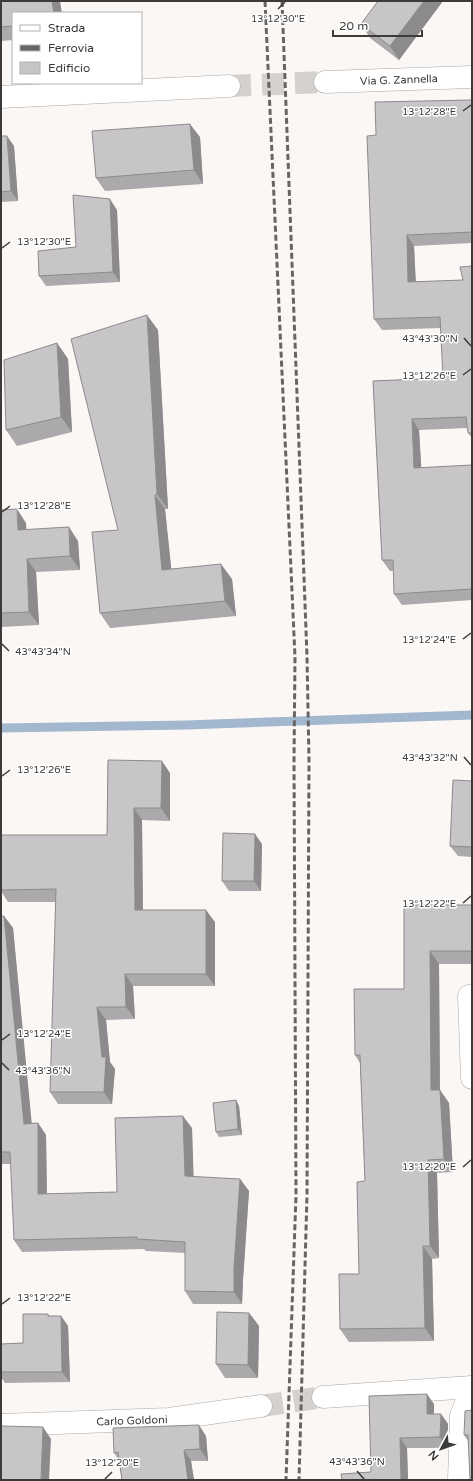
<svg xmlns="http://www.w3.org/2000/svg" width="473" height="1481" font-family="'Varela Round',sans-serif">
<style>
.lines{fill:none;stroke-linecap:round;stroke-linejoin:round}
.stream{stroke:#a3b7cf;stroke-width:9}
.minor-tunnel{stroke:#d4d1cf;stroke-width:22;stroke-dasharray:22 11;stroke-linecap:butt}
.minor-casing{stroke:#aba7a5;stroke-width:23}
.minor{stroke:#fff;stroke-width:22}
.rail{stroke:#676564;stroke-width:3;stroke-dasharray:6 3;stroke-linecap:butt}
.wall{fill:#aca9ac}
.shaded-wall{fill:#8c8a8c}
.building{fill:#c8c5c8;stroke:#8c8a8c}
.ticks{fill:none;stroke:#3d3b3a;stroke-width:1.5}
.labels{text-anchor:middle;stroke-width:3;stroke-linejoin:round;paint-order:stroke}
.street-label{font-size:11px;fill:#3d3b3a;stroke:#fff}
.ticks-label{font-size:10px;text-anchor:middle;fill:#3d3b3a;stroke:#fff;stroke-width:3;stroke-linejoin:round;paint-order:stroke}
</style>
<rect width="100%" height="100%" fill="#faf7f4"/>
<g class="lines">
<!-- stream -->
<path class="stream" d="M1,728L186,725L472,715"/>
<!-- minor-tunnel -->
<path class="minor-tunnel" d="M229,86L325,82
M261,1406L323,1397"/>
<defs>
<g id="minor">
<path id="s1" d="M325,82L472,77"/>
<path d="M1,97L229,86"/>
<path d="M469,996L472,1078"/>
<path d="M323,1397L472,1387"/>
<path id="s2" d="M1,1425L169,1419L261,1406"/>
<path d="M459,1480L461,1416L472,1387"/>
</g>
</defs>
<!-- minor casing -->
<use href="#minor" class="minor-casing"/>
<!-- minor -->
<use href="#minor" class="minor"/>
<!-- rail -->
<path class="rail" d="M265,1L295,657L294,760L296,1195L286,1480
M282,1L307,656L309,761L307,1195L299,1480"/>
</g>
<!-- wall -->
<path class="wall" d="M1,1L13,13V40L1,41Z
M378,1H443L399,60L370,38L361,24Z
M472,100V243L414,246L416,282L463,280L472,266V438L468,433V428L419,430L421,468L472,465V600L402,605L394,594V571H390L382,560L373,381L443,378L441,328L382,330L374,319L376,135Z
M1,136L14,146L18,201L1,202Z
M200,137L203,184L105,191L96,178Z
M117,210L120,282L46,286L39,276L76,247Z
M158,330L168,509H165L171,569L232,579L236,616L110,628L100,613L118,530Z
M57,343L68,359L72,432L17,446L6,430Z
M1,510L26,523V529L78,541L80,570L36,572L39,625L1,627Z
M108,760L170,773V821L142,820L143,910L215,922V986H133L135,1019L106,1020L110,1062L115,1069L112,1104H58L50,1092L56,902H8L1,891V835H107Z
M472,781V857L458,856L450,846Z
M262,844L261,891H229L222,881Z
M404,905H472V964H439L440,1090L449,1103L453,1172L437,1173L439,1258L432,1259L434,1341L349,1342L340,1329L359,1274L365,1181L360,1063L355,1055L404,989Z
M1,916H4L13,928L31,1123H38L46,1135L47,1194L117,1192L192,1128L193,1177L240,1179L249,1191L243,1280L242,1304H193L185,1291V1253L146,1251L144,1249L22,1252L14,1240L11,1164H1Z
M236,1100L239,1106L242,1135L219,1137L216,1132Z
M249,1313L259,1326L258,1378H225L216,1364Z
M48,1314L49,1316H61L68,1326L70,1382L5,1383L1,1377V1344L23,1343Z
M369,1396L434,1404V1414H441L448,1424V1448H407L408,1480H342L371,1472Z
M472,1410L468,1441L464,1435Z
M206,1436L208,1461H191L194,1480H122L119,1460L114,1453Z"/>
<!-- shaded-wall -->
<path class="shaded-wall" d="M52,1H60L62,13H54Z
M424,1H443L399,60L390,46Z
M190,124L200,137L203,184L194,170Z
M7,136L14,146L18,201L11,191Z
M110,199L117,210L120,282L113,272Z
M407,235L414,246L416,293L408,282Z
M147,315L158,330L168,509L157,494Z
M57,343L68,359L72,432L61,417Z
M412,419L419,430L422,479L414,468Z
M155,495L165,509L173,585L162,570Z
M17,509L26,523L27,543L18,530Z
M69,527L78,541L80,570L70,556Z
M27,559L36,572L39,625L29,612Z
M221,564L232,579L236,616L225,601Z
M162,761L170,773V821L161,808Z
M134,808L142,820L143,922L135,910Z
M255,834L262,844L261,891L254,881Z
M206,910L215,922V986L206,974Z
M4,916L13,928L33,1136L24,1124Z
M430,951L439,964L440,1103L431,1090Z
M125,974L133,986L135,1019L126,1007Z
M97,1007L106,1020L110,1062L115,1069L112,1104L104,1092L102,1057Z
M440,1090L449,1103L453,1172L444,1159Z
M236,1100L239,1106L242,1135L238,1129Z
M183,1116L192,1128L194,1188L185,1176Z
M38,1123L46,1135L47,1206L38,1194Z
M428,1160L437,1173L439,1258L430,1246Z
M240,1179L249,1191L243,1280L242,1304L234,1292V1268Z
M423,1246L432,1259L434,1341L425,1328Z
M249,1313L259,1326L258,1378L248,1365Z
M61,1316L68,1326L70,1382L62,1372Z
M427,1394L434,1404V1424L427,1414Z
M441,1414L448,1424V1448L440,1437Z
M199,1425L206,1436L208,1461L200,1449Z
M43,1427L51,1439L49,1480H41Z
M400,1438L407,1448L408,1480H401Z
M184,1450L191,1461L194,1480H188Z"/>
<!-- building -->
<path class="building" d="M1,1H52L54,13H13V26L1,27Z
M378,1H424L390,46L361,24Z
M472,100V232L407,235L408,282L463,280L460,267L472,266V433H468L466,417L412,419L414,468L472,465V589L394,594L393,560H382L373,381L443,378L440,317L374,319L367,136L376,135L375,102Z
M190,124L194,170L96,178L92,131Z
M1,136H7L11,191L1,192Z
M73,195L110,199L113,272L39,276L38,251L76,247Z
M147,315L157,494L155,495L162,570L221,564L225,601L100,613L92,532L118,530L71,339Z
M57,343L61,417L6,430L4,360Z
M17,509L18,530L69,527L70,556L27,559L29,612L1,613V510Z
M108,760L162,761L161,808H134L135,910H206V974H125L126,1007H97L102,1057H106L104,1092H50L56,889L1,890V835H107Z
M453,780L472,781V847L450,846Z
M223,833L255,834L254,881H222Z
M404,905H472V951H430L431,1090H440L444,1159L428,1160L430,1246H423L425,1328L340,1329L339,1274H359L357,1182L365,1181L360,1055H355L354,989H404Z
M1,916H4L24,1124L38,1123V1194L117,1192L115,1118L183,1116L185,1176L240,1179L234,1268V1292L185,1291V1242L137,1239V1237L14,1240L10,1152H1Z
M236,1100L238,1129L216,1132L213,1103Z
M217,1312L249,1313L248,1365L216,1364Z
M23,1314H48V1316H61L62,1372H1V1344L23,1343Z
M427,1394V1414H441L440,1437L400,1438L401,1480H342L341,1474L371,1472L369,1396Z
M472,1410V1480H470L468,1435H464L465,1411Z
M199,1425L200,1449L184,1450L188,1480H122L118,1452L114,1453L113,1428Z
M1,1426L43,1427L41,1480H1Z"/>
<!-- ticks -->
<path class="ticks" d="M278,9L285,2M463,111L471,105M2,248L10,242M464,338L471,346M463,375L471,369M2,512L10,506M463,639L471,633M2,644L9,651M464,757L471,765M2,776L10,770M463,903L471,896M2,1040L10,1034M2,1063L9,1070M463,1167L471,1160M2,1304L10,1298M357,1471L364,1479M105,1479L112,1472"/>
<g class="labels">
<!-- street labels -->
<g class="street-label">
<text dy="4" stroke="none"><textPath href="#s1" startOffset="74">Via G. Zannella</textPath></text>
<text dy="4" stroke="none"><textPath href="#s2" startOffset="131">Carlo Goldoni</textPath></text>
</g>
</g>
<g class="ticks-label">
<text x="278" y="22">13°12'30"E</text>
<text x="429" y="115">13°12'28"E</text>
<text x="44" y="245">13°12'30"E</text>
<text x="430" y="342">43°43'30"N</text>
<text x="429" y="379">13°12'26"E</text>
<text x="44" y="509">13°12'28"E</text>
<text x="429" y="643">13°12'24"E</text>
<text x="43" y="655">43°43'34"N</text>
<text x="430" y="761">43°43'32"N</text>
<text x="44" y="773">13°12'26"E</text>
<text x="429" y="907">13°12'22"E</text>
<text x="44" y="1037">13°12'24"E</text>
<text x="43" y="1074">43°43'36"N</text>
<text x="429" y="1170">13°12'20"E</text>
<text x="44" y="1301">13°12'22"E</text>
<text x="357" y="1465">43°43'36"N</text>
<text x="112" y="1466">13°12'20"E</text>
</g>
<!-- border -->
<rect width="473" height="1481" fill="none" stroke="#3d3b3a" stroke-width="4"/>
<!-- legend -->
<rect x="12" y="12" width="130" height="72" fill="#ffffff" stroke="#b1b1b0"/>
<rect x="20" y="25" width="20" height="6" fill="#ffffff" stroke="#b1b1b0"/>
<text x="48" y="32" font-size="12" fill="#3d3b3a">Strada</text>
<rect x="20" y="45" width="20" height="6" fill="#676564" stroke="#b1b1b0"/>
<text x="48" y="52" font-size="12" fill="#3d3b3a">Ferrovia</text>
<rect x="20" y="62" width="20" height="12" fill="#c8c5c8" stroke="#b1b1b0"/>
<text x="48" y="72" font-size="12" fill="#3d3b3a">Edificio</text>
<!-- north arrow -->
<g transform="translate(441 1449) rotate(229)" stroke="#ffffff" stroke-width="3" paint-order="stroke">
<path d="M0-3L7 15L0 10L-7 15Z" fill="#3d3b3a"/>
<text y="-6" font-size="11" font-weight="bold" text-anchor="middle" fill="#3d3b3a">N</text>
</g>
<!-- scale -->
<path d="M333 30v6h89v-6" fill="none" stroke="#3d3b3a" stroke-width="2"/>
<text x="339" y="30" font-size="12" fill="#3d3b3a" stroke="#ffffff" stroke-width="3" paint-order="stroke">20 m</text>
</svg>
